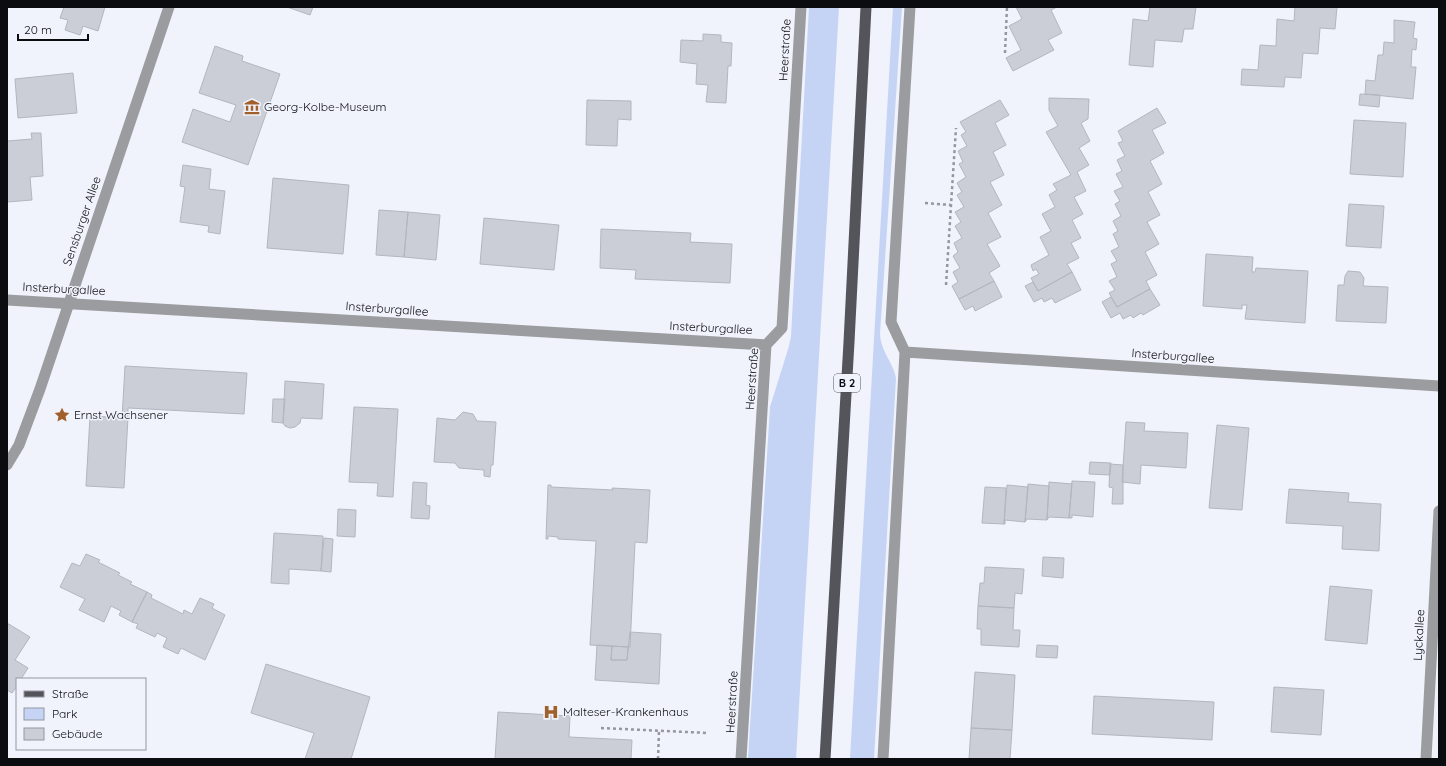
<svg xmlns="http://www.w3.org/2000/svg" width="1446" height="766" font-family="Quicksand,sans-serif">
<style>
.green{fill:#c5d3f5}
.building{fill:#cbced6;stroke:#b2b6be}
.lines{fill:none;stroke-linecap:round;stroke-linejoin:round}
.path{stroke:#95979d;stroke-width:2.5;stroke-dasharray:3 3;stroke-linecap:butt}
.minor{stroke:#9a9c9f;stroke-width:11}
.primary{stroke:#53555b;stroke-width:11}
.labels{text-anchor:middle;stroke-width:3;stroke-linejoin:round;paint-order:stroke}
.shield{fill:#f0f3fc;stroke:#505156;stroke-width:1}
.shield-label{font-size:11px;font-weight:bold;fill:#0b0c0f}
.street-label{font-size:12px;fill:#0b0c0f;stroke:#f0f3fc}
.poi-label{font-size:12px;fill:#0b0c0f;stroke:#f0f3fc;text-anchor:start}
</style>
<rect width="100%" height="100%" fill="#f0f3fc"/>
<!-- green -->
<path class="green" d="M809,7H839L796,759H748L770,407L789,346L791,336Z
M893,7H902L880,334C881,352 893,362 896,378L874,759H850Z"/>
<!-- building -->
<path class="building" d="M64,7H105L98,31L83,26L80,35L65,30L68,20L60,18Z
M287,7H313L310,15Z
M1016,7H1057L1051,10L1062,33L1048,40L1054,50L1013,71L1006,58L1021,50L1009,26L1022,19Z
M1150,7H1196L1193,29H1184L1182,42L1155,40L1153,67L1129,65L1133,19L1148,21Z
M1295,7H1337L1335,29L1320,28L1318,54L1303,53L1301,78L1285,77L1284,87L1241,85L1242,69L1258,70L1260,45L1276,46L1277,19L1294,21Z
M1394,20L1415,22L1413,38L1417,39L1416,50L1412,49L1411,67H1416L1413,99L1365,94L1366,80L1375,81L1378,55H1383L1384,42L1394,43Z
M703,34L721,35V42L732,43L731,66H728L726,103L706,102L708,85L696,84L697,64L680,62L681,40L703,41Z
M215,46L243,56L242,61L280,74L248,165L182,142L193,109L230,122L236,105L199,93Z
M73,73L77,113L18,118L15,79Z
M1360,94L1380,95L1379,107L1359,105Z
M1049,98L1089,99L1088,119L1081,123L1090,141L1079,148L1089,165L1077,172L1086,191L1074,197L1083,214L1072,220L1081,238L1071,243L1079,258L1067,264L1072,272L1038,291L1031,278L1039,274L1036,269L1033,271L1031,265L1049,255L1040,237L1051,231L1042,214L1055,207L1049,195L1057,190L1053,184L1071,175L1046,132L1058,126L1049,110Z
M587,100L631,101V120L618,119L617,146L586,145Z
M1000,100L1009,115L995,123L1006,145L993,152L1004,175L990,182L1002,205L988,213L1001,237L987,244L1000,266L989,273L994,281L959,299L952,286L958,282L953,272L960,268L953,256L958,252L954,243L962,238L955,226L961,222L955,212L964,207L957,195L962,192L957,183L966,177L959,164L963,162L958,151L967,146L961,135L966,132L960,122Z
M1157,108L1166,123L1152,130L1164,153L1150,161L1162,184L1148,192L1160,215L1147,222L1159,244L1145,252L1157,275L1146,281L1150,289L1117,307L1109,293L1115,290L1109,281L1117,277L1111,264L1117,261L1111,251L1119,247L1113,234L1118,231L1113,221L1121,216L1115,204L1120,201L1114,191L1123,187L1116,174L1122,171L1117,160L1125,156L1118,143L1123,141L1118,131Z
M1354,120L1406,123L1403,177L1350,174Z
M31,133H41L43,176L30,177L32,200L7,202V141L32,139Z
M183,165L211,169L209,189L225,191L220,234L208,232L209,226L180,222L185,187L180,186Z
M273,178L349,185L343,254L267,248Z
M1349,204L1384,206L1381,248L1346,246Z
M379,210L408,212L404,257L376,255Z
M408,212L440,215L436,260L404,257Z
M484,218L559,225L554,270L480,264Z
M601,229L691,233L690,242L732,244L730,283L635,279L636,270L600,268Z
M1206,254L1253,257L1252,272H1255L1256,268L1308,271L1305,323L1245,319L1247,305H1242V309L1203,306Z
M1348,271L1360,272L1364,278L1363,286L1388,287L1386,323L1336,321L1338,285H1344L1345,276Z
M1072,272L1081,290L1055,303L1052,298L1044,302L1042,298L1034,302L1025,286L1033,282L1038,291Z
M994,281L1002,297L975,311L973,306L965,310L959,299Z
M1150,289L1160,305L1143,315L1141,313L1133,318L1131,315L1123,319L1120,313L1111,318L1102,302L1111,297L1117,307Z
M125,366L247,373L244,414L128,408V418H122Z
M285,381L324,384L322,419L301,418L300,423L295,427L290,428L285,426L283,423Z
M273,399H285L283,423L272,422Z
M354,407L398,409L393,497L377,496L378,483L349,482Z
M463,412L473,414L477,421L496,422L493,465H491L490,477L484,476V470L459,468L455,463L434,462L437,418L455,420Z
M90,416L128,418L124,488L86,486Z
M1126,422L1145,423L1144,431L1188,433L1186,468L1141,465L1140,484L1122,482Z
M1217,425L1249,428L1242,510L1209,508Z
M1090,462L1111,463L1110,475L1089,474Z
M1110,464L1123,465V504H1112L1113,488L1109,487Z
M1072,481L1095,482L1093,517L1072,515V518H1069Z
M413,482L427,483L426,505L430,506L429,519L411,518Z
M1049,482L1072,484L1069,518L1049,517L1047,520Z
M1028,484L1049,486L1047,520L1027,519L1025,522Z
M548,485H551V487L613,490L612,488L650,490L647,543L635,542L630,647L590,645L596,541L558,539V537L548,536V539H546Z
M1007,485L1028,487L1025,522L1005,520V524H1004Z
M985,487L1006,488L1004,524L982,523Z
M1289,489L1349,493L1348,502L1381,504L1379,551L1342,549L1343,526L1286,523Z
M338,509L356,510L355,537L337,536Z
M274,533L323,536L321,571L289,569V584L271,583Z
M324,538L333,539L331,572L321,571Z
M86,554L100,560L98,562L120,573L118,575L132,582L130,584L147,592L132,622L119,615L121,611L111,606L104,622L79,610L85,599L60,587L72,563L80,566Z
M1043,557L1064,558L1063,578L1042,576Z
M985,567L1024,569L1022,594L1015,593L1014,608L978,606L980,583H984Z
M1330,586L1372,590L1367,644L1325,640Z
M147,592L152,595L151,598L183,614L184,610L192,614L200,598L214,604L212,608L225,615L205,660L181,648L178,654L163,647L167,638L157,633L155,637L136,628L138,624L132,622Z
M978,606L1014,608L1013,630H1020L1019,647L981,645V629H977Z
M7,623L30,637L15,660L28,668L21,679H17V686L12,693L7,690Z
M630,632L661,634L659,684L595,680L597,645L612,646L611,660H627Z
M1037,645L1058,646L1057,658L1036,657Z
M612,646L628,647L627,660H611Z
M266,664L370,697L351,759H305L314,733L251,713Z
M975,672L1015,675L1012,730L971,728Z
M1274,687L1324,690L1321,735L1271,732Z
M1094,696L1214,702L1212,740L1092,734Z
M498,712L570,716L569,737L632,740L631,759H495Z
M971,728L1012,730L1010,759H969Z"/>
<g class="lines">
<!-- path -->
<path class="path" d="M1005,53L1007,7
M925,203L951,205L956,128
M946,285L951,205
M601,728L708,733
M658,759L659,731"/>
<!-- minor -->
<path class="minor" d="M7,300L766,345
M905,352L1439,386
M7,465L19,445L40,389L169,7
M741,759L766,345L782,328L801,7
M883,759L905,352L891,322L910,7
M1426,759L1439,511"/>
<!-- primary -->
<path class="primary" d="M825,759L849,342L866,7"/>
</g>
<!-- icons -->
<defs>
<symbol id="museum-bare" viewBox="-9 -9 18 18"><path d="M0-6L6-3V-2H-6V-3ZM-5-1h2V3h-2ZM-1-1h2V3h-2ZM3-1h2V3H3ZM-6 4H6V6H-6Z" fill="#a1602b" stroke="#f0f3fc" stroke-width="2.5" paint-order="stroke"/></symbol>
<symbol id="sight-bare" viewBox="-9 -9 18 18"><path d="M0-6L1.8-2.2L6-1.7L2.9 1.2L3.7 5.4L0 3.3L-3.7 5.4L-2.9 1.2L-6-1.7L-1.8-2.2Z" fill="#a1602b" stroke="#f0f3fc" stroke-width="2.5" paint-order="stroke"/></symbol>
<symbol id="hospital-bare" viewBox="-9 -9 18 18"><path d="M-5-5h3v3.5h4V-5h3V5h-3V1.5h-4V5h-3Z" fill="#a1602b" stroke="#f0f3fc" stroke-width="2.5" paint-order="stroke"/></symbol>
</defs>
<g fill-rule="evenodd">
<use href="#museum-bare" x="241" y="96" width="22" height="22"/>
<use href="#sight-bare" x="51" y="404" width="22" height="22"/>
<use href="#hospital-bare" x="540" y="701" width="22" height="22"/>
</g>
<g class="labels">
<!-- shield labels -->
<rect class="shield" x="834" y="374" width="26" height="18" rx="3"/>
<g class="shield-label">
<text x="847" y="387">B 2</text>
</g>
<!-- street labels -->
<g class="street-label">
<text transform="translate(785 50) rotate(-87)" y="4">Heerstraße</text>
<text transform="translate(82 221) rotate(-71)" y="4">Sensburger Allee</text>
<text transform="translate(64 289) rotate(3)" y="4">Insterburgallee</text>
<text transform="translate(387 309) rotate(4)" y="4">Insterburgallee</text>
<text transform="translate(711 328) rotate(3)" y="4">Insterburgallee</text>
<text transform="translate(1173 356) rotate(4)" y="4">Insterburgallee</text>
<text transform="translate(752 379) rotate(-86)" y="4">Heerstraße</text>
<text transform="translate(1419 635) rotate(-87)" y="4">Lyckallee</text>
<text transform="translate(732 702) rotate(-87)" y="4">Heerstraße</text>
</g>
<!-- poi labels -->
<g class="poi-label">
<text x="264" y="111">Georg-Kolbe-Museum</text>
<text x="74" y="419">Ernst Wachsener</text>
<text x="563" y="716">Malteser-Krankenhaus</text>
</g>
</g>
<!-- border -->
<rect width="1446" height="766" fill="none" stroke="#0b0c0f" stroke-width="16"/>
<!-- legend -->
<rect x="16" y="678" width="130" height="72" fill="#f0f3fc" stroke="#94979d"/>
<rect x="24" y="691" width="20" height="6" fill="#53555b" stroke="#94979d"/>
<text x="52" y="698" font-size="12" fill="#0b0c0f">Straße</text>
<rect x="24" y="708" width="20" height="12" fill="#c5d3f5" stroke="#94979d"/>
<text x="52" y="718" font-size="12" fill="#0b0c0f">Park</text>
<rect x="24" y="728" width="20" height="12" fill="#cbced6" stroke="#94979d"/>
<text x="52" y="738" font-size="12" fill="#0b0c0f">Gebäude</text>
<!-- scale -->
<path d="M18 34v6h70v-6" fill="none" stroke="#0b0c0f" stroke-width="2"/>
<text x="24" y="34" font-size="12" fill="#0b0c0f" stroke="#f0f3fc" stroke-width="3" paint-order="stroke">20 m</text>
</svg>
